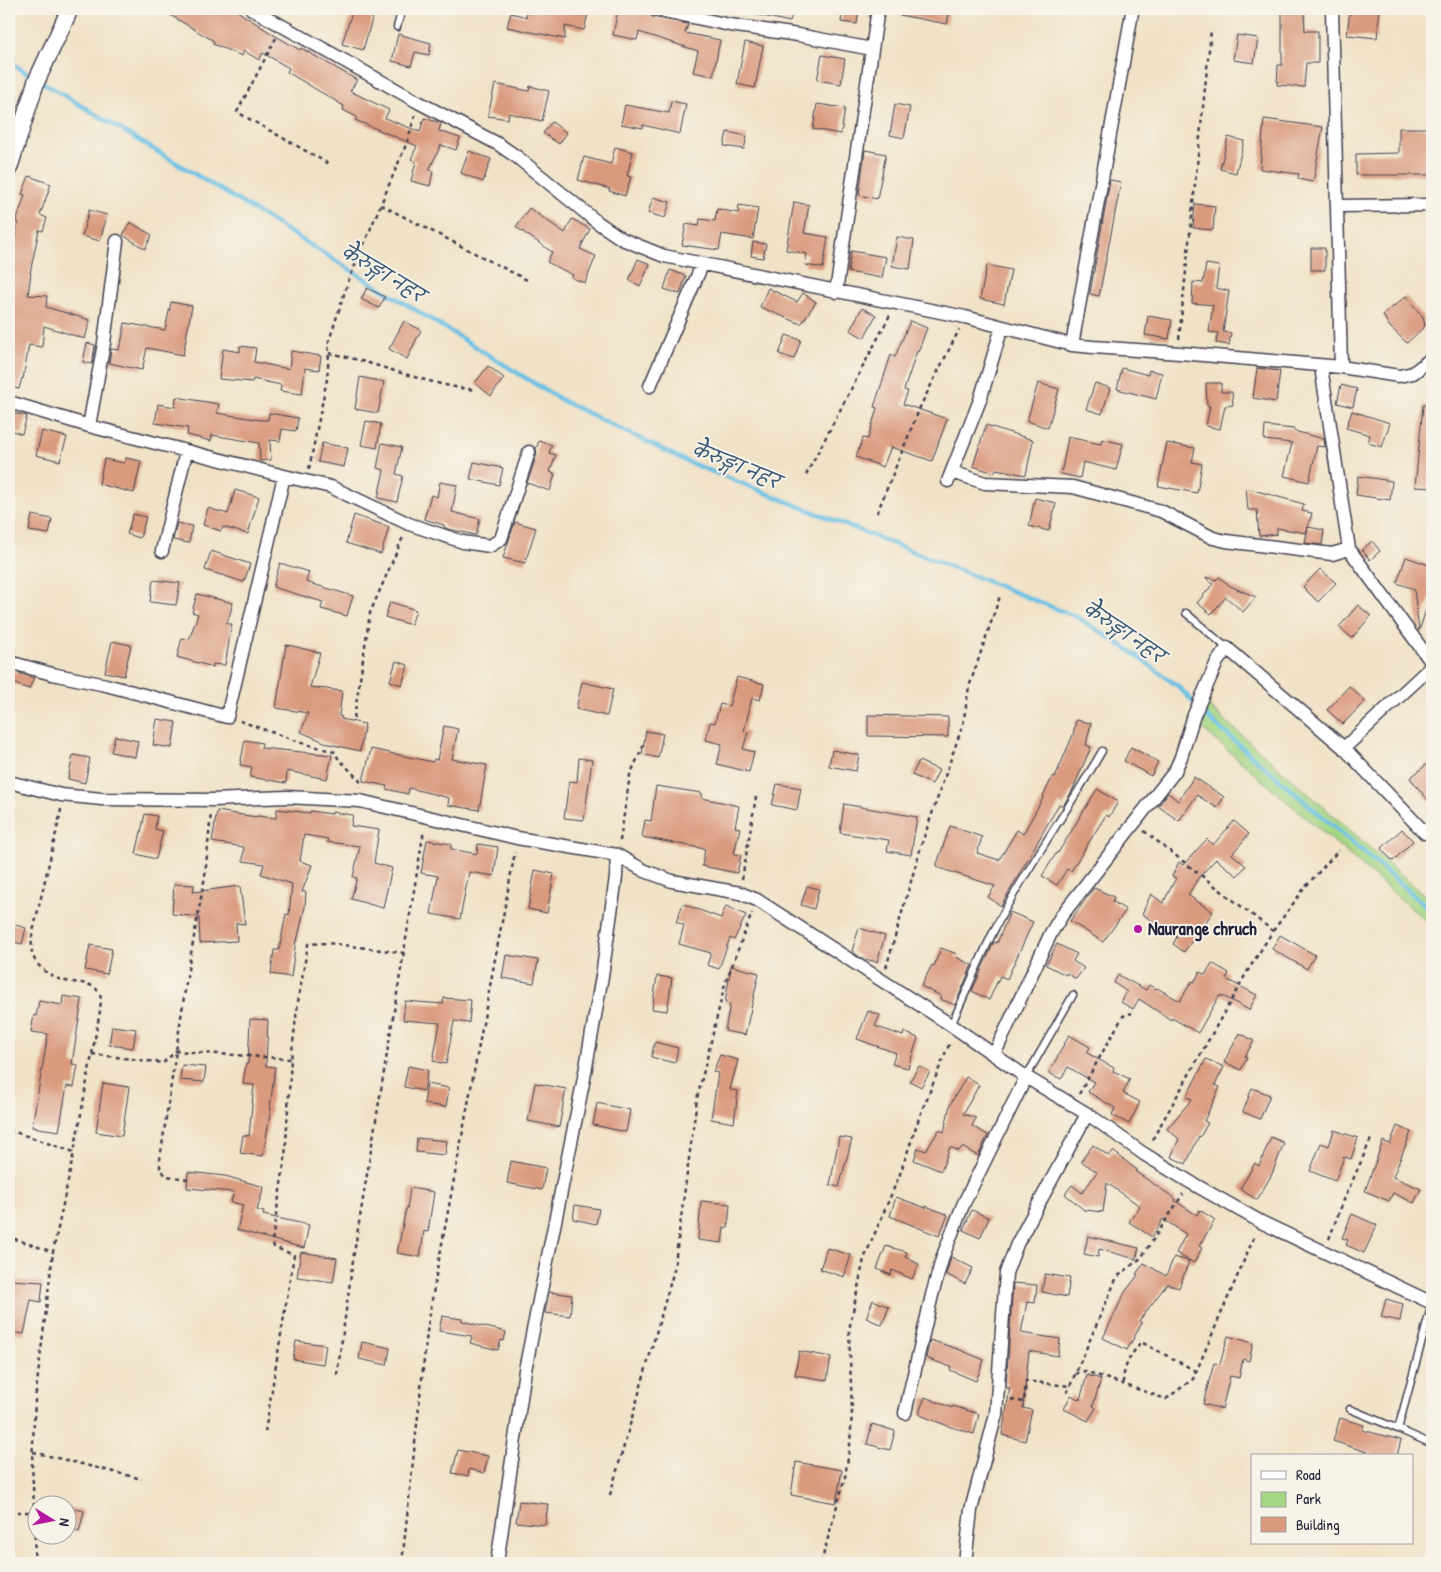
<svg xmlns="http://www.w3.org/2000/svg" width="1441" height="1572" font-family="'Patrick Hand','Playpen Sans Deva',sans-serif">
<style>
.green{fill:#a5d684;stroke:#647c60}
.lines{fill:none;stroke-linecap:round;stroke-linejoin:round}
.stream{stroke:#68bfe5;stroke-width:4.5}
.building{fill:#d99a7e}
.service-casing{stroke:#413f50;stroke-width:9}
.minor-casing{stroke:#413f50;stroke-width:15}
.tertiary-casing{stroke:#413f50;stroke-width:19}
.path{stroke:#413f50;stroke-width:2.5;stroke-dasharray:4 4;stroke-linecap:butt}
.service{stroke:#fff;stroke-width:6}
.minor{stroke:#fff;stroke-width:12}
.tertiary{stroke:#fff;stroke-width:16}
.poi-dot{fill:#b5179e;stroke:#f7f3e8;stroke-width:2}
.labels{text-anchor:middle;stroke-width:4;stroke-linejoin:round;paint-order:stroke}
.poi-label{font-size:18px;font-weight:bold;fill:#22223b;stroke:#f7f3e8;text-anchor:start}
.water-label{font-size:19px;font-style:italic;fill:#3a5976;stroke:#f7f3e8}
</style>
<rect width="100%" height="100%" fill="#f7f3e8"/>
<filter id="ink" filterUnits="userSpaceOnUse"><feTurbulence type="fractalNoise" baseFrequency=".02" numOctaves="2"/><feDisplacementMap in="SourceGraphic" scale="10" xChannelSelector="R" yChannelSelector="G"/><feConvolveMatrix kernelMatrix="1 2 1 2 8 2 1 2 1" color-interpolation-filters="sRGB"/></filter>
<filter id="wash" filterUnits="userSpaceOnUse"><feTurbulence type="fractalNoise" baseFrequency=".0096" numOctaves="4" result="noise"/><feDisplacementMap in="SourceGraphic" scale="20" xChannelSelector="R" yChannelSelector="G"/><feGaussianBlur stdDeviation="1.12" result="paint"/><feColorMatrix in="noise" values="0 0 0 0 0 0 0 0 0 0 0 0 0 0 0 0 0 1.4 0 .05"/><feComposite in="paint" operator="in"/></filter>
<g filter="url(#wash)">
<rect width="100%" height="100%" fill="#f0e2c6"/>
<!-- green -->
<path class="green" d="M1205,703L1432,902V926L1197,724Z"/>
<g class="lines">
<!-- stream -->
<path class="stream" d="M9,62L226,193L563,401L688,462L1077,617L1129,650L1179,687L1209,719L1432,911"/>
</g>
<g id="blocks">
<!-- building -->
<path class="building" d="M160,9H234L274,35L300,50L301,48L357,80L350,91L389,110L385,118L420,132L424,118L441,123L439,131L460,138L456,150L441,145L429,170L433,171L430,186L411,181L416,162L411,159L417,146L355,120L357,117L343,110L344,106L287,72L289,68L263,53L259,60L244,51L242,56L213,44L214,41Z
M353,9H375L363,50L342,44Z
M527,9H589L584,30L565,26V39L507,27L511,13L526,17Z
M618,9H644L652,17L688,24L685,33L720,40L713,76L693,72L698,51L639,32L637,40L613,35Z
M755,9H793L790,22L754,14Z
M843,9H859L857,24L841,22Z
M900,9H950L947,24L899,15Z
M1304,9L1305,31H1318V63H1306L1304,87L1277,85L1278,65H1282V10Z
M1350,9H1380L1377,38L1347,35Z
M398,34L431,43L429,55L415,52L411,66L392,61Z
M1237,35L1258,38L1254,63L1233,60Z
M745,42L763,46L755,88L737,84Z
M822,55L845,59L841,84L817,80Z
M495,84L529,91L530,86L549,91L542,121L509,113L508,119L488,116Z
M671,101L686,104L680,134L643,125V128L621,124L625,105L669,113Z
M817,104L845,108L841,134L813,129Z
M895,104L910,107L904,138L890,135Z
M1264,119L1323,127L1313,182L1298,179L1299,174L1260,169Z
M552,122L567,133L559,144L543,133Z
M1399,128H1432V175H1356V154L1399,153Z
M727,132L747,136L744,149L724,146Z
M1228,137L1244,141L1236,173L1220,169Z
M615,147L633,152L627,176L631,177L625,196L609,191L610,189L578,180L584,157L611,164Z
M865,150L886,154L877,199L859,195Z
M469,151L491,159L483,182L461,173Z
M29,176L51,184L40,215L47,218L43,231L39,230L30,273H31L28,295L47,296L46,307L90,320L85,339L44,326L42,347L29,345L23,379L22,378L19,389L9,387V267L18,222H16L25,195L22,194Z
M1110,180L1121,182L1099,296L1090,294Z
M653,197L670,202L665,218L648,213Z
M794,202L809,205L804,233L828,237L823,268L805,265L807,254L786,250Z
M1195,204L1215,206L1213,230L1193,228Z
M739,205L758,208L753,239L722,234L719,250L682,245L686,224L699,226L700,219L715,221L717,209L738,213Z
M529,208L565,233L572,219L590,229L580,249L596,256L585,283L572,278L573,275L547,262L552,252L516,227Z
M89,210L107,215L100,241L82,236Z
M130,222L152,235L145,249L123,235Z
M897,237L914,240L910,269L892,266Z
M753,242L766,244L763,258L751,256Z
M1311,248H1325V270H1311Z
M851,251L886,257L882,278L848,272Z
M638,259L650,264L640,286L629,280Z
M1206,264L1219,266L1216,288L1229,291L1223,332L1231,333L1229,345L1216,343L1218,333L1209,332L1213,305L1192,303L1193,282L1203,283Z
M987,265L1011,270L1004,304L980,299Z
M670,270L686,276L680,294L664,289Z
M367,288L385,297L379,308L361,299Z
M768,288L797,302L803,293L816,302L801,324L760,307Z
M1406,296L1423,317L1425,326L1407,343L1389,326L1383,315Z
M171,302L192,306L183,355L147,348L142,370L109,363L111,349L119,350L120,344H121L125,323L165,330Z
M862,308L876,315L864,338L850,330Z
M1148,316L1172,320L1169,339L1145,335Z
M404,321L421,330L407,359L389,349Z
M910,321L927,328L918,352L917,351L904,390L908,391L903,404L947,419L932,461L891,447L883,467L856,457L863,438L868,439L877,408L874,407L891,355L895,357Z
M786,335L801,340L794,359L779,354Z
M87,343L95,345L92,364L83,362Z
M240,346L256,348L254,362L289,369L291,351L321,356L319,370L305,368L302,394L280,391L281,385L253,379L252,382L219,379L223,349L240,352Z
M488,366L504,378L491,396L475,383Z
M1122,368L1148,375L1149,370L1162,373L1156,399L1117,389Z
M1257,368L1280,371L1276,402L1253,398Z
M360,377L384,382L378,413L355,409Z
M1038,383L1059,389L1048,428L1027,421Z
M1095,383L1110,388L1102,414L1086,409Z
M1206,383H1221V392H1232L1233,405L1225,406L1220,429L1206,426L1210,406H1207Z
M1341,385L1357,389L1353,407L1337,403Z
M176,397L219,404L217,413L261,420H268L269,413L298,418L296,431L282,429L280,441L270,440L271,460L260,461L259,443L212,435L211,441L187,435L188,428L155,423L158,404L175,407Z
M1423,405H1432V488L1415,487Z
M1352,411L1390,423L1382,447L1368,443L1370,435L1346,428Z
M12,413L27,416L22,434L9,430Z
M366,421L381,424L377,448L361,445Z
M986,425L1033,440L1026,475L996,469L994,473L973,466Z
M1265,426L1294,429V431L1324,439L1325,447L1317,446L1309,482L1284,476L1292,443L1264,440Z
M42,431L67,437L60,461L36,455Z
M1068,437L1101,444L1102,439L1123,444L1116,470L1083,462L1080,478L1061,474Z
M539,441L552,445L549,453L556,455L550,472L555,474L550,491L527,483L537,454L536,449Z
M322,443L348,448L344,467L318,462Z
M382,443L402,447L396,474L403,476L397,502L378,498L384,470L377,468Z
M1167,443L1195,448L1192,462L1202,464L1197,493L1158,486Z
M126,458L141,461L134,493L99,484L104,459L124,463Z
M474,462L503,468L499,485L470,479Z
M1358,476L1392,481L1390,500L1356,495Z
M440,482L457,485L452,512L480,519L476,535L448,529L444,527V525L424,519L431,495L437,497Z
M1246,488L1304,504L1302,511L1312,513L1306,533L1277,528V534L1259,536L1257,510H1248Z
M235,490L259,497L248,534L223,527L221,531L203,525L208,508L228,514Z
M1035,498L1056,503L1049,531L1029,526Z
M133,514L146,517L140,538L127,534Z
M32,515L52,519L49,534L29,531Z
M354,515L389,527L381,554L346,543Z
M515,522L536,528L525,563L503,558Z
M177,523L192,526L189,543L173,540Z
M1308,527L1324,530L1322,545L1305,543Z
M1372,541L1380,551L1370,560L1362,550Z
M211,551L250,564L244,582L205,570Z
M1406,557L1432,566V592L1419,631L1414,589L1397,583Z
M280,563L309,572L306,582L353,596L347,616L321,609L323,602L273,587Z
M1320,569L1336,583L1318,602L1303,587Z
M1206,577L1216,580L1219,577L1230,586L1256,597L1243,612L1226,597L1211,614L1197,603L1213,584L1206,578Z
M153,580L180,583L176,605L150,602Z
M197,594L233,603L227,624H232L225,665L213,664V667L177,657L182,638L189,640L198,614L192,612Z
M390,602L416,610L411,625L385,617Z
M1358,605L1371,616L1352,638L1339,627Z
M112,641L131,645L124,676L105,672Z
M286,645L293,646L320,653L310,687L342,691L339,716L342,717L341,719L365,724L360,751L329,744L301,732L308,713L276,708Z
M396,661L408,665L402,685L390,681Z
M9,670L34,678L29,689L9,682Z
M737,677L764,684L760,700L752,698L744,731L748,732L743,749L754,752L749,772L717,764L722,744L706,740L710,722L715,723L720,704L729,706Z
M582,682L613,689L607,716L576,709Z
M1349,686L1365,701L1343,724L1327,710Z
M868,715L948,717V737L868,736Z
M157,719L176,722L172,748L153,745Z
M1076,720L1091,723L1086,745L1091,747L1072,791L1063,806L1059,804L1001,906L988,897L995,886L936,867L950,826L982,837L977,853L999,860L1017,830L1023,834L1044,796H1043L1053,776L1055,777L1073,735Z
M444,726L458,729L452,759L487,765L479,810L448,805L449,798L409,788L408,794L386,789L387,786L363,781L371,749L433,762L434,759L437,760Z
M646,731L663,734L658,758L642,754Z
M115,736L138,741L135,757L111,752Z
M245,740L262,743L261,748L332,755L327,779L287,771L286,783L250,777L252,767L240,765Z
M1131,747L1158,762L1151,776L1124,761Z
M832,750L859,755L856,771L829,766Z
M73,755L90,758L85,783L68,779Z
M579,758L592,760L584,820L564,818L569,781L577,782Z
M1432,760V805L1410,778Z
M919,761L939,770L932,784L912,775Z
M1194,777L1224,797L1217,808L1197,795L1179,821L1158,806L1168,793L1178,801Z
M777,784L801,788L797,810L772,805Z
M656,786L702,793V798L739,806L735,827L740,828L734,854L741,855L737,873L702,866L705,849L642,837L645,820L651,821Z
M1097,789L1118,802L1109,817L1106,815L1071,871L1067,869L1057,885L1042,876L1057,852L1058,853Z
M844,804L917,817L911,855L887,851L889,840L840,833Z
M277,809L310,813V811L332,814V812L353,815L351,826L379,830L374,863L392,868L383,908L351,899L357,878L353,877L360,846L327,842L328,839L304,835L300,861L312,865L302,892H306L305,907L297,941L296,940L291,977L271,974L274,950H279L286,914L289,915L292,884L261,874L264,864L243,861L244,847L212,842L217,811L256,817L257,816L276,818Z
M145,814L157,816L155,829L163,831L156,859L136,854Z
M1234,821L1249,834L1232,854L1246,866L1237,876L1216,859L1199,877L1188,895L1213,912L1184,952L1173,944L1177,937L1142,914L1151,894L1163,903L1176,878L1172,876L1179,862L1183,865L1207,839L1213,845Z
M1402,829L1413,841L1393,861L1381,849Z
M427,840L451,844V849L477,854L478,844L498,847L494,876L469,872L460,919L431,914L438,876L421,873Z
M535,870L554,874L547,913L528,909Z
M174,884L194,885L193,892L240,886L245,924L236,923L237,941L200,943L199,917L172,914Z
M807,886L819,889L814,909L801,905Z
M1094,888L1114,897L1112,901L1126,910L1103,942L1070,921Z
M683,904L721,918L726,906L746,915L734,940L730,938L719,969L707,965L711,953L679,944L684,925L676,922Z
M1010,912L1033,922L1007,979L1000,976L989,1000L972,991L994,942L997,943Z
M9,923L26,928L22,944L9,941Z
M859,928L885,936L877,962L861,958L852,951Z
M1280,935L1315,955L1307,969L1272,949Z
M1057,944L1077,954L1073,961L1084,968L1076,979L1067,973L1066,975L1046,965Z
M90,945L112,949L107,974L85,970Z
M941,948L957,954L956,957L972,965L955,1005L940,999L941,996L921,986L932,965L934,966Z
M506,955L538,960L534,983L502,978Z
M1212,963L1229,973L1226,979L1257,995L1249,1010L1221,995L1220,997L1219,996L1198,1033L1172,1018L1171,1020L1139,999L1133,1009L1121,1002L1127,992L1114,983L1118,975L1146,990L1149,985L1156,989L1157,988L1180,1001L1192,981L1194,982L1200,972L1205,975Z
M731,966L759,973L745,1035L725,1031L730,1004L725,1003Z
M657,976L672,978L667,1011L652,1009Z
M63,996L82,999L72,1064L78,1065L74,1087L67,1086L59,1131L32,1127L48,1034L31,1032L34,1015L36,1016L39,1001L62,1005Z
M444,998L471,1000L469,1023L454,1021L446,1064L433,1061L440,1023L403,1020L405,1001L443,1004Z
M868,1011L880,1015L875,1026L903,1036L904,1032L918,1038L908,1068L892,1064L896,1053L857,1039Z
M250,1019L268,1020L266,1066L275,1067L270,1108H271L263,1156L240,1153L243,1135L249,1136L254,1085L243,1084L246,1064H248Z
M112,1026L136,1029L133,1048L109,1045Z
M1240,1033L1254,1041L1245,1056L1247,1057L1241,1070L1224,1062Z
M1069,1035L1090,1047L1087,1053L1114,1068L1113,1071L1130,1079L1123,1093L1140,1102L1129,1124L1112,1115L1115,1108L1088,1092L1094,1082L1068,1067L1061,1079L1049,1073Z
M655,1042L678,1048L675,1063L651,1057Z
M720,1055L738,1060L730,1090L738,1091L734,1123L711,1119L718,1073L713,1072Z
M1206,1059L1224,1067L1215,1085L1220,1087L1204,1121L1208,1123L1200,1137L1199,1136L1186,1164L1171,1157L1179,1139L1167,1129L1192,1099L1186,1097Z
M182,1065L206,1067L204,1082L180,1080Z
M408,1066L428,1070L424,1091L404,1087Z
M919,1066L930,1072L921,1087L910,1081Z
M966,1077L979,1085L963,1114L976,1118L972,1126L988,1135L978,1156L962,1147L959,1151L950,1147L941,1171L914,1160L918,1148L926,1151L939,1130L944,1132L950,1105Z
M103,1083L129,1087L122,1136L96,1132Z
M535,1083L566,1089L559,1127L528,1121Z
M427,1084L449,1088L446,1107L424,1104Z
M1252,1088L1270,1095L1260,1119L1243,1112Z
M597,1103L630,1110L626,1132L593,1125Z
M1397,1126L1411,1132L1393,1177L1421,1189L1414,1203L1393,1193L1389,1201L1365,1191L1383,1141L1390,1144Z
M1334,1130L1358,1138L1351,1159L1344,1157L1335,1181L1310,1171L1321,1143L1329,1146Z
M839,1137L852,1139L839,1187L830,1185Z
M1271,1137L1284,1143L1272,1174L1257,1200L1240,1189L1255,1163L1259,1166Z
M417,1138L447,1141L445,1155L416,1152Z
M1093,1145L1109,1156L1113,1151L1137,1170L1136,1172L1176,1199L1175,1201L1197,1215L1200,1210L1215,1220L1199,1246L1202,1248L1194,1263L1176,1253L1186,1234L1163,1219L1152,1237L1129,1222L1140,1206L1107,1183L1103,1212L1084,1210L1065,1194L1072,1185L1082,1193L1097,1172L1081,1161Z
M511,1161L546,1168L542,1190L507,1183Z
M188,1172L225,1176L264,1187L257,1210L264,1212L263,1215L309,1225L304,1248L237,1230L243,1205L231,1202L234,1192L187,1188Z
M410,1188L434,1192L428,1232L424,1231L420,1257L397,1253L406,1209H407Z
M896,1197L926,1208V1206L948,1215L939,1236L890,1216Z
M701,1201L730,1204L728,1228L724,1227L722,1243L698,1240Z
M575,1205L599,1209L596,1224L573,1219Z
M972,1210L989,1218L980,1238L963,1230Z
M1352,1214L1377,1225L1364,1253L1346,1245L1348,1240L1342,1238Z
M1088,1236L1139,1248L1136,1259L1099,1249L1098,1257L1084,1254Z
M886,1246L907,1252L905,1257L919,1264L912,1279L892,1270L891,1275L877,1269Z
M827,1248L851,1255L844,1277L820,1269Z
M301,1252L337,1258L333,1282L297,1277Z
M951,1257L973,1268L965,1284L946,1274Z
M1174,1257L1189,1261L1179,1288L1167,1284L1139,1321L1142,1323L1127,1350L1103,1338L1125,1292L1138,1275L1136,1274L1144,1263L1166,1276Z
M1045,1274L1070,1278L1067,1297L1042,1292Z
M9,1280L43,1282L41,1302L31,1300L24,1334L9,1332Z
M1013,1283L1037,1285L1035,1303L1027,1302L1021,1333L1060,1339L1058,1356L1029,1351L1023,1408L1032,1410L1025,1441L1002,1435L1010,1388H1006Z
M549,1292L572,1295L570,1316L545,1313Z
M1386,1299L1403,1304L1400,1321L1381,1317Z
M873,1300L889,1307L882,1325L866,1318Z
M442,1316L462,1319V1321L506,1332L504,1341L501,1340L498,1350L470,1343L472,1336L439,1331Z
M1228,1336L1253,1343L1249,1361L1243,1359L1239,1378L1230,1376L1222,1409L1203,1404L1214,1363L1220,1364Z
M930,1340L958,1349L984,1360L976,1381L950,1370L951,1367L926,1358Z
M296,1341L326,1345L323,1364L293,1359Z
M362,1342L390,1348L387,1365L359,1359Z
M799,1351L831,1357L827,1380L795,1375Z
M1087,1375L1101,1379L1093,1406L1096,1408L1088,1421L1064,1409L1071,1395L1080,1400Z
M925,1397L952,1408L953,1406L979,1414L974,1434L948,1426L920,1415V1410Z
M1340,1418L1364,1425L1362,1430L1401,1440L1397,1456H1379L1333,1441Z
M872,1424L895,1431L890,1450L867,1444Z
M458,1450L488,1456L484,1473L469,1469L468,1476L452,1473Z
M796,1462L842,1470L836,1503L791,1495Z
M519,1501L548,1504L545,1525L516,1522Z
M68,1507L84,1511L79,1532L68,1529Z"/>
</g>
</g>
<g filter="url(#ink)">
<use href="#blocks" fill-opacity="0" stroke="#413f50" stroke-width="1"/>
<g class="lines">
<defs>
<path id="service" d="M397,27L402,9
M1186,613L1227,648
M951,1025C968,989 982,952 1001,917C1032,860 1070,807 1102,751
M1026,1077L1073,995
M1432,1304L1398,1429L1432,1444
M1350,1409L1398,1429"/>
<path id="minor" d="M252,9L418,102L498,144L517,157L597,222L622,239L664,256L965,317L1072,345L1093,347L1180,353L1341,367L1399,376L1413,373L1432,358
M654,9L730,25L798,35L872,49
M1332,9L1341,367
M1337,206L1432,205
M836,292L878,9
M1072,345L1132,13
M1321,367L1349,549L1432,663
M650,386L702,265
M9,402L89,426L284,476L227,717L106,685L52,674L9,662
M89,426L104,343L117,241
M952,472L985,483L1073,487L1161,511L1213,538L1226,541L1332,554L1349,549
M284,476L331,487L409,524L463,542L490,546L501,539L529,452
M948,481L980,400L1002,327
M162,551L186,452
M1344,748L1425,833
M9,782L61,795L102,799L213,800L287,797L360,801L517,838L617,855L645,871L672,881L740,893L757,900L951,1025L1026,1077L1089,1115L1144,1154L1190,1182L1261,1222L1432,1303
M994,1055L1051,933L1062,915L1175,771L1181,757L1194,715L1217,662L1227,648L1344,748L1432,666
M905,1413L932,1295L943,1256L963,1205L1026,1077
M497,1563L525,1370L584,1078L602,976L616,877L617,855
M965,1563L971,1510L996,1414L1006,1273L1017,1244L1087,1114"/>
<path id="tertiary" d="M9,168L36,82L70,9"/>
</defs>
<!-- service casing -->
<use href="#service" class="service-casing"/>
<!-- minor casing -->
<use href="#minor" class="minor-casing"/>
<!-- tertiary casing -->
<use href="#tertiary" class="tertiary-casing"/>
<!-- path -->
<path class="path" d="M276,38L237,112L329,164
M381,205L529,281
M1179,339L1211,30
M329,353C379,363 426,385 476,390
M309,469L327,379L329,353L328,344L348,282L408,140L415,115
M806,475L890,315
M877,513L921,405L959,330
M354,718L370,613L403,537
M240,721L302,743L335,752L338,758L360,781V787
M61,809L60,816L32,936C32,941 31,947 32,952C34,965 50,977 62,980C74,984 95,980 100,995C102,999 100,1006 100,1011L74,1152
M1144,831L1273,931L1247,972L1151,1142
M620,841L630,775L644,744
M742,879L756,797
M1273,931L1306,886L1339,850
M886,968L922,843L963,724L969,687L1000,596
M92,1054L163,1063L176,1051L291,1059
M1079,1094L1123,1016L1132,1013
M9,1130L74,1152L53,1252L9,1237
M188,1179L166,1176L160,1168V1159L188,970L205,876L211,813
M1329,1239L1343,1202L1371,1139
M1075,1374L1085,1371L1166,1399L1193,1379L1255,1235
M337,1375L354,1253L424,830
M1123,1383C1123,1367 1131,1354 1141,1342L1196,1371
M1067,1393L1117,1277L1141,1258L1183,1194
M1011,1400L1024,1402L1026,1381L1069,1386
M265,1432L294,1255L274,1247L272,1241L285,1159L291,1059L298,1002L308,944L328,943L404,953
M33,1452L142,1479
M610,1495L674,1270L697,1099L725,984L752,913
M9,1512H34
M34,1563L35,1530L32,1463L35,1400L53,1252
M402,1563L427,1332L435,1281L515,852
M821,1563L845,1477L850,1445L852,1411L849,1330L864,1259L900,1174L919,1118L947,1049L951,1042"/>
<!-- service -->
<use href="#service" class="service"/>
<!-- minor -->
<use href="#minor" class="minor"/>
<!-- tertiary -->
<use href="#tertiary" class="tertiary"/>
</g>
</g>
<!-- markers -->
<circle class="poi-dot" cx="1138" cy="929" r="5"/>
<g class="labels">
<!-- poi labels -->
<g class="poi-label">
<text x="1148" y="935">Naurange chruch</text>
</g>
<!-- water labels -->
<g class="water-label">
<text transform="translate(383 273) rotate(31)" y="7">केेरुङ्गा नहर</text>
<text transform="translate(736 465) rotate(22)" y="7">केेरुङ्गा नहर</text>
<text transform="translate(1124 632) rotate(34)" y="7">केेरुङ्गा नहर</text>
</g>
</g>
<!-- margin -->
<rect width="1441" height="1572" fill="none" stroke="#f7f3e8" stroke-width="30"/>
<!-- legend -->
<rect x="1251" y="1454" width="162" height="90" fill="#f7f3e8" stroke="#a29fa3"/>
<rect x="1261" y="1471" width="25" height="8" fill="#ffffff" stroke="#a29fa3"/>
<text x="1296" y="1480" font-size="15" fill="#22223b">Road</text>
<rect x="1261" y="1492" width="25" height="15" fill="#a5d684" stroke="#a29fa3"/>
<text x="1296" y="1504" font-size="15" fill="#22223b">Park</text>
<rect x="1261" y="1517" width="25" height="15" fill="#d99a7e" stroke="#a29fa3"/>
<text x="1296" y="1530" font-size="15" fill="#22223b">Building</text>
<!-- north arrow -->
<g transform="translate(52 1520) rotate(100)"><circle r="24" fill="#f7f3e8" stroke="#a29fa3"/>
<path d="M0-4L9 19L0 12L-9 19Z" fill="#b5179e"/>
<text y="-8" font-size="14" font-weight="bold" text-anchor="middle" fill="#22223b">N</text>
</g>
</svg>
